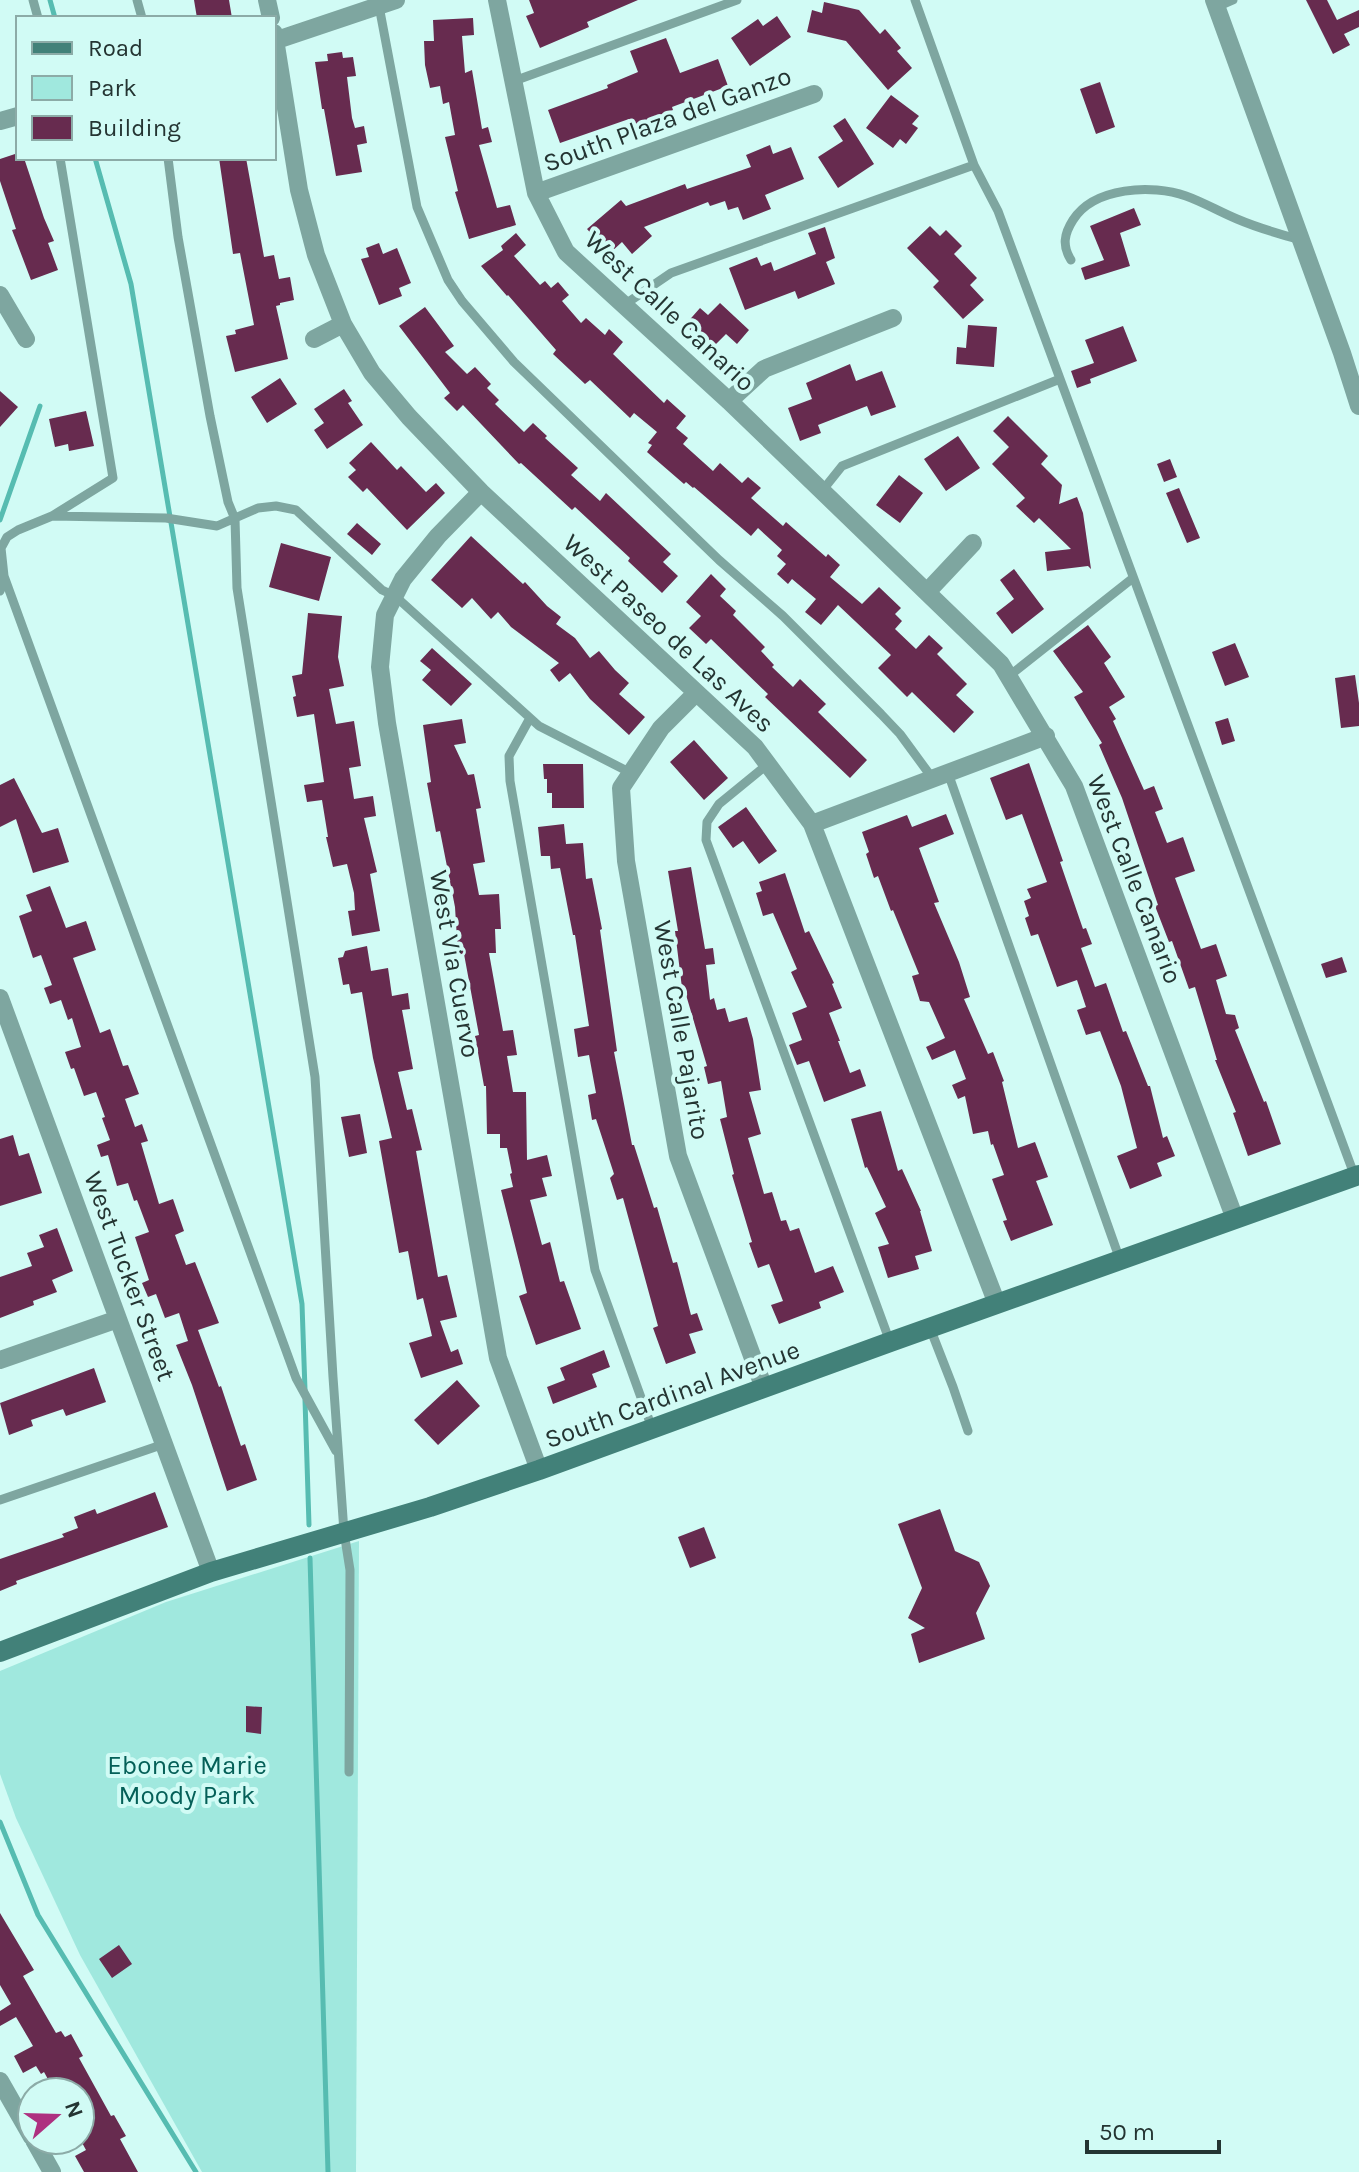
<svg xmlns="http://www.w3.org/2000/svg" width="1359" height="2172" font-family="Karla,sans-serif">
<style>
.green{fill:#a0e8de}
.lines{fill:none;stroke-linecap:round;stroke-linejoin:round}
.stream{stroke:#56bcb1;stroke-width:5}
.building{fill:#672b4f}
.service{stroke:#7ea6a0;stroke-width:9}
.minor{stroke:#7ea6a0;stroke-width:18}
.secondary{stroke:#428179;stroke-width:20}
.labels{text-anchor:middle;stroke-width:8;stroke-linejoin:round;paint-order:stroke}
.street-label{font-size:26px;fill:#243432;stroke:#d1fbf5}
.park-label{font-size:26px;fill:#056058;stroke:#d1fbf5}
</style>
<rect width="100%" height="100%" fill="#d1fbf5"/>
<!-- green -->
<path class="green" d="M359,1541L356,2172H202L80,1955L16,1818L0,1774V1671L166,1602Z"/>
<g class="lines">
<!-- stream -->
<path class="stream" d="M50,0L55,18
M95,158L131,284L302,1304L305,1390
M0,520L40,406
M305,1400L309,1525
M310,1558L328,2172
M0,1822L38,1915L196,2172"/>
</g>
<!-- building -->
<path class="building" d="M194,0H229L232,18H197Z
M529,0H638L587,22L589,27L540,48L526,16L534,13Z
M1306,0H1327L1337,20L1359,10V27L1344,34L1350,45L1333,54Z
M824,2L859,10L880,34L885,29L901,48L897,51L912,68L888,90L846,41L807,32L812,10L822,13Z
M777,16L791,37L750,66L731,38L758,19L763,26Z
M473,18L474,35L462,36L465,73L472,70L482,129L488,127L492,142L479,145L497,208L510,205L516,225L469,239L455,192L458,191L445,137L455,135L449,102L443,104L440,86L430,88L425,65L424,41H434L433,20Z
M666,38L680,73L718,59L728,86L672,107L673,110L632,126L629,119L560,143L548,110L608,88L607,85L638,72L630,51Z
M342,52L343,58L353,57L356,76L347,77L352,118L355,128L364,126L367,143L357,145L362,172L336,176L324,109H322L315,62L328,61L327,54Z
M1100,82L1115,127L1096,134L1080,89Z
M891,95L919,116L912,124L918,128L906,144L900,139L893,148L866,128Z
M845,118L874,164L838,188L818,157L843,141L833,126Z
M770,145L773,154L791,147L804,179L765,195L771,209L743,220L738,207L728,210L725,201L710,206L708,202L644,227L652,236L632,254L622,242L609,254L587,229L621,200L626,206L685,184L687,189L751,167L746,155Z
M18,153V158H24L44,218L54,241L48,243L58,270L31,280L12,230L16,229L0,181V159Z
M219,158H246L264,257L274,255L279,279L290,277L294,300L280,303V305L276,306L288,359L235,372L226,336L236,334L235,330L254,325L240,253L233,254Z
M1134,208L1141,225L1120,233L1130,266L1085,280L1081,268L1104,260L1090,226Z
M930,226L940,236L946,230L962,246L954,254L977,278L970,285L984,300L963,319L933,287L939,281L907,248Z
M825,227L835,258L826,262L835,284L798,299L795,291L745,310L729,268L757,257L761,266L771,262L774,271L816,254L808,233Z
M516,233L526,245L514,256L540,285L545,281L551,288L558,282L569,295L562,301L581,323L586,318L605,335L609,329L623,342L613,354L664,403L667,399L686,416L676,428L688,438L683,444L713,471L720,463L742,483L748,477L761,488L751,498L783,526L786,522L826,557L828,554L840,565L830,577L862,604L879,587L901,608L895,614L902,621L895,629L916,649L929,635L943,648L937,654L967,684L956,695L974,712L954,733L912,692L907,697L878,668L891,655L838,605L821,625L805,612L816,599L792,579L788,584L777,574L786,564L777,556L782,550L758,528L751,536L694,487L693,488L686,482L684,484L647,452L652,445L648,443L657,432L634,413L630,418L590,380L585,384L553,354L556,350L508,295L507,296L481,266L503,250L501,246Z
M379,243L383,254L397,248L411,283L399,288L402,296L379,305L361,259L369,257L366,248Z
M720,303L749,330L737,344L726,334L711,349L685,325L700,308L708,315Z
M425,307L454,346L445,352L467,374L475,367L491,384L487,388L499,400L495,404L524,432L533,423L547,436L545,438L578,468L571,475L600,501L606,493L671,554L663,562L678,576L662,593L628,561L630,558L575,507L572,510L521,463L519,464L463,405L457,411L444,398L450,393L399,326Z
M968,325L997,327L994,367L956,364L957,347L966,348Z
M1123,326L1137,361L1090,379L1091,383L1077,388L1071,371L1094,363L1085,340Z
M850,364L856,381L882,371L896,407L871,416L867,406L818,425L821,433L800,441L788,408L812,399L806,383Z
M280,378L297,404L267,423L251,397Z
M344,389L352,401L348,403L363,425L327,449L314,430L324,423L314,409Z
M0,391L18,407L0,427Z
M86,411L94,446L69,451L68,444L55,447L49,419Z
M1008,416L1048,456L1041,464L1062,485L1059,504L1077,497L1083,513L1091,569L1088,566L1047,571L1045,552L1071,549L1039,518L1034,523L1016,506L1025,498L992,464L1009,447L993,431Z
M958,436L980,468L946,491L924,459Z
M371,442L397,470L401,466L426,492L436,483L445,493L407,530L367,488L363,492L348,477L356,470L349,463Z
M1170,459L1177,477L1164,482L1157,464Z
M899,475L923,493L900,523L876,505Z
M1179,488L1200,538L1187,543L1166,493Z
M357,523L381,544L372,555L347,534Z
M471,536L523,584L525,582L547,606L561,617L556,624L575,638L590,658L599,651L615,670L629,683L619,694L645,717L629,735L590,699L570,673L559,682L550,670L559,663L511,627L498,612L491,619L472,598L462,608L431,580Z
M281,543L331,557L319,601L269,587Z
M1014,569L1044,609L1012,634L996,613L1014,599L1000,580Z
M711,574L726,589L720,596L736,611L733,615L765,647L761,651L774,665L772,667L793,687L800,679L826,704L818,712L867,760L850,778L765,697L768,694L711,639L706,644L689,628L701,616L686,602Z
M308,613L342,616L338,657L344,686L329,689L336,724L354,721L361,766L349,768L354,799L373,796L376,816L364,818L377,872L370,874L380,931L352,936L348,911L355,910L354,893L347,864L333,867L326,837H328L322,800L307,802L304,785L324,782L314,714L297,717L293,697L296,696L292,676L302,674Z
M1088,625L1111,657L1104,663L1125,697L1109,707L1116,719L1113,721L1144,790L1154,786L1163,809L1155,812L1167,843L1183,837L1195,871L1175,878L1201,949L1216,944L1227,976L1216,980L1226,1014L1235,1015L1239,1028L1235,1030L1264,1102L1266,1101L1281,1144L1248,1156L1233,1113L1236,1112L1215,1060H1217L1195,987L1189,989L1172,941L1169,942L1155,906L1158,905L1122,798L1099,745L1102,743L1074,697L1083,692L1053,651Z
M1235,643L1249,677L1225,686L1212,652Z
M432,648L472,684L451,706L422,680L431,670L420,661Z
M1355,675L1359,703V726L1341,728L1335,678Z
M1228,718L1235,741L1222,745L1215,722Z
M462,719L466,743L454,745L468,775L474,774L481,808L476,809L485,862L473,864L479,895L499,894L501,929H495L496,953H489L503,1031L513,1030L517,1055L507,1056L513,1092H526L527,1160L547,1155L552,1176L542,1178L547,1196L530,1200L542,1245L550,1242L560,1282L564,1281L581,1329L536,1345L519,1296L527,1293L501,1190L513,1187L510,1174L512,1173L507,1148H500V1134H487L486,1086H484L475,1036L479,1035L464,954L458,955L455,907L440,831L436,832L427,783L431,782L423,725Z
M694,740L728,778L704,800L670,762Z
M1029,763L1063,861L1060,862L1083,929L1086,928L1092,944L1081,948L1095,987L1106,983L1123,1032L1126,1031L1148,1086H1150L1163,1138L1167,1136L1175,1156L1157,1163L1162,1176L1130,1189L1117,1156L1137,1148L1121,1086L1100,1031L1086,1035L1077,1010L1086,1007L1077,980L1057,987L1038,934L1031,936L1025,918L1029,916L1024,901L1031,898L1027,889L1047,882L1022,814L1006,820L990,778Z
M543,764H583L584,808H552V793H547V779H544Z
M14,778L42,833L58,828L69,862L33,873L16,819L0,827V785Z
M746,807L777,851L759,864L743,841L733,848L718,827Z
M946,814L954,834L919,848L939,902L934,903L959,962L970,997L964,999L988,1054L993,1052L1004,1081L1002,1082L1018,1148L1035,1142L1048,1177L1036,1181L1053,1225L1011,1241L1003,1221L1007,1220L992,1179L1004,1175L993,1144L991,1145L988,1131L973,1134L965,1096L958,1099L952,1085L966,1079L955,1050L932,1060L926,1047L945,1038L929,1002L920,1001L912,976L919,974L893,910L891,911L878,876L874,878L866,854L869,852L862,832L907,815L912,827Z
M564,824L566,844L583,843L586,879L592,878L602,929L600,930L617,1051L614,1052L632,1145H634L654,1208L657,1207L673,1263L677,1262L691,1315L697,1313L703,1330L689,1334L696,1353L666,1364L653,1328L658,1326L623,1198L617,1200L610,1178L614,1174L596,1119L592,1120L588,1095L596,1093L589,1055L578,1057L574,1029L589,1026L575,935H573L560,868L551,869L550,856H541L538,827Z
M691,867L705,949L713,948L715,964L706,965L710,1000L714,998L717,1010L725,1008L729,1022L747,1017L753,1039L761,1090L749,1092L761,1134L748,1138L764,1194L772,1192L781,1221L786,1220L790,1231L799,1228L815,1273L833,1266L844,1292L819,1302L821,1308L779,1324L771,1305L783,1301L769,1264L758,1268L749,1243L752,1242L732,1175L734,1174L720,1119L727,1117L721,1081L708,1084L704,1067L707,1066L684,988H682L675,931H678L668,871Z
M785,873L805,933L809,931L834,983L832,984L842,1008L829,1013L840,1041H838L850,1073L860,1069L866,1086L824,1102L809,1061L797,1065L789,1045L802,1040L792,1013L807,1007L791,972L797,969L773,913L763,916L756,893L762,891L759,882Z
M50,886L66,928L86,921L96,950L73,958L100,1033L110,1029L123,1066L128,1065L139,1094L125,1099L135,1127L142,1124L148,1141L141,1143L159,1204L173,1199L184,1231L175,1235L186,1265L195,1262L219,1323L198,1330L219,1387L221,1386L241,1446L245,1444L257,1480L227,1491L192,1385L176,1345L188,1341L179,1313L165,1318L156,1294L148,1297L142,1283L149,1280L135,1237L149,1232L137,1200L134,1201L128,1183L117,1186L108,1155L101,1157L97,1145L110,1140L102,1118L105,1117L96,1092L84,1096L74,1068L71,1069L65,1052L81,1047L72,1018L68,1020L61,1000L50,1004L44,988L52,985L41,955L33,958L19,916L32,911L26,895Z
M367,946L371,971L388,968L392,996L408,993L410,1009L402,1010L413,1069L398,1072L407,1110L412,1109L422,1150L416,1151L438,1277L447,1275L457,1317L440,1321L451,1352L458,1349L463,1364L421,1378L409,1343L432,1336L423,1298L417,1300L408,1251L399,1253L379,1141L392,1138L373,1058L362,992L351,994L349,984L343,985L338,958L343,957L345,951Z
M1342,957L1347,972L1326,978L1321,964Z
M881,1111L898,1171L902,1169L921,1211H920L932,1251L915,1256L919,1269L888,1278L878,1247L889,1244L875,1213L886,1207L867,1167L865,1168L851,1119Z
M360,1114L367,1153L349,1157L341,1117Z
M13,1135L19,1156L29,1153L42,1193L0,1206V1139Z
M57,1228L73,1271L52,1280L57,1292L33,1301L34,1305L0,1318V1277L32,1266L27,1253L44,1247L39,1235Z
M604,1350L610,1367L592,1374L597,1387L553,1404L547,1387L565,1380L560,1368Z
M94,1368L106,1402L66,1416L63,1409L31,1420L33,1426L9,1435L0,1403Z
M457,1380L480,1406L438,1445L414,1420Z
M155,1492L168,1527L16,1581L17,1584L0,1591V1559L64,1537L62,1534L78,1528L74,1517L95,1509L97,1514Z
M940,1509L955,1551L979,1562L990,1586L976,1613L985,1639L919,1663L911,1634L925,1628L908,1618L922,1588L898,1524Z
M704,1527L716,1558L690,1568L678,1537Z
M246,1706L262,1707L261,1734L246,1732Z
M0,1913L34,1970L23,1976L56,2033L61,2031L65,2037L71,2034L83,2056L79,2058L111,2116L114,2115L126,2136L120,2139L138,2172H84L75,2156L86,2150L80,2139V2092H55L44,2072L41,2074L36,2066L23,2073L14,2056L33,2046L16,2017L0,2026V2011L11,2004L0,1985Z
M119,1945L132,1964L112,1978L99,1959Z"/>
<g class="lines">
<!-- service -->
<path class="service" d="M33,0L38,18
M137,0L142,18
M915,0L974,165L998,211L1355,1177
M379,6L417,207L448,280L462,301L514,362L719,560L783,616L881,714L900,734L933,779
M1217,7L1233,0
M514,81L737,0
M168,158L178,237L210,416L228,502L235,519L237,588L315,1077L333,1377L344,1532L350,1570L349,1772
M1071,260C1062,246 1064,234 1073,220C1094,187 1152,184 1186,196C1203,202 1220,212 1237,219C1258,228 1279,234 1301,240
M624,305L671,273L974,165
M822,491L842,466L1060,379
M52,516L166,518L217,526L258,508L276,506L296,510L382,590L395,596L539,726L631,773
M4,576L296,1378L336,1451
M0,591L4,576L1,548L7,537L18,530L52,516L113,478L60,158
M1009,676L1133,578
M530,718L509,756L510,781L595,1270L652,1428
M768,764L719,804L707,822L706,840L890,1342
M948,773L1120,1260
M930,1328L953,1387L968,1431
M0,1500L164,1444"/>
<!-- minor -->
<path class="minor" d="M267,0L271,18
M497,0L536,193L566,252L729,401L1001,664L1074,786L1235,1219
M1214,0L1342,353L1359,406
M274,33L299,190L316,255L343,324L372,373L409,417L481,492L755,747L812,824L997,1304
M274,41L396,0
M0,121L18,116
M536,193L814,94
M0,295L26,339
M314,339L343,324
M729,401L764,369L893,318
M481,492L438,536L403,579L385,615L380,667L387,723L498,1358L539,1470
M927,592L973,543
M696,693L661,728L621,788L626,861L678,1156L764,1388
M812,824L1046,736
M0,998L211,1572
M0,1360L118,1319
M0,2081L32,2137
M34,2140L52,2172"/>
<!-- secondary -->
<path class="secondary" d="M0,1652L211,1572L430,1507L539,1470L890,1342L1359,1175"/>
</g>
<g class="labels">
<!-- street labels -->
<g class="street-label">
<text transform="translate(667 119) rotate(-20)" y="9">South Plaza del Ganzo</text>
<text transform="translate(670 311) rotate(43)" y="9">West Calle Canario</text>
<text transform="translate(669 633) rotate(43)" y="9">West Paseo de Las Aves</text>
<text transform="translate(1135 879) rotate(69)" y="9">West Calle Canario</text>
<text transform="translate(455 964) rotate(80)" y="9">West Via Cuervo</text>
<text transform="translate(682 1030) rotate(80)" y="9">West Calle Pajarito</text>
<text transform="translate(130 1276) rotate(70)" y="9">West Tucker Street</text>
<text transform="translate(672 1394) rotate(-20)" y="9">South Cardinal Avenue</text>
</g>
<!-- park labels -->
<g class="park-label">
<text x="187" y="1774">Ebonee Marie<tspan x="187" dy="30">Moody Park</tspan></text>
</g>
</g>
<!-- legend -->
<rect x="16" y="16" width="260" height="144" fill="#d1fbf5" stroke="#8caba7" stroke-width="2"/>
<rect x="32" y="42" width="40" height="12" fill="#428179" stroke="#8caba7" stroke-width="2"/>
<text x="88" y="56" font-size="24" fill="#243432">Road</text>
<rect x="32" y="76" width="40" height="24" fill="#a0e8de" stroke="#8caba7" stroke-width="2"/>
<text x="88" y="96" font-size="24" fill="#243432">Park</text>
<rect x="32" y="116" width="40" height="24" fill="#672b4f" stroke="#8caba7" stroke-width="2"/>
<text x="88" y="136" font-size="24" fill="#243432">Building</text>
<!-- north arrow -->
<g transform="translate(56 2116) rotate(70)"><circle r="38" fill="#d1fbf5" stroke="#8caba7" stroke-width="2"/>
<path d="M0-6L14 30L0 20L-14 30Z" fill="#ae3080"/>
<text y="-12" font-size="22" font-weight="bold" text-anchor="middle" fill="#243432">N</text>
</g>
<!-- scale -->
<path d="M1087 2140v12h132v-12" fill="none" stroke="#243432" stroke-width="4"/>
<text x="1099" y="2140" font-size="24" fill="#243432" stroke="#d1fbf5" stroke-width="6" paint-order="stroke">50 m</text>
</svg>
